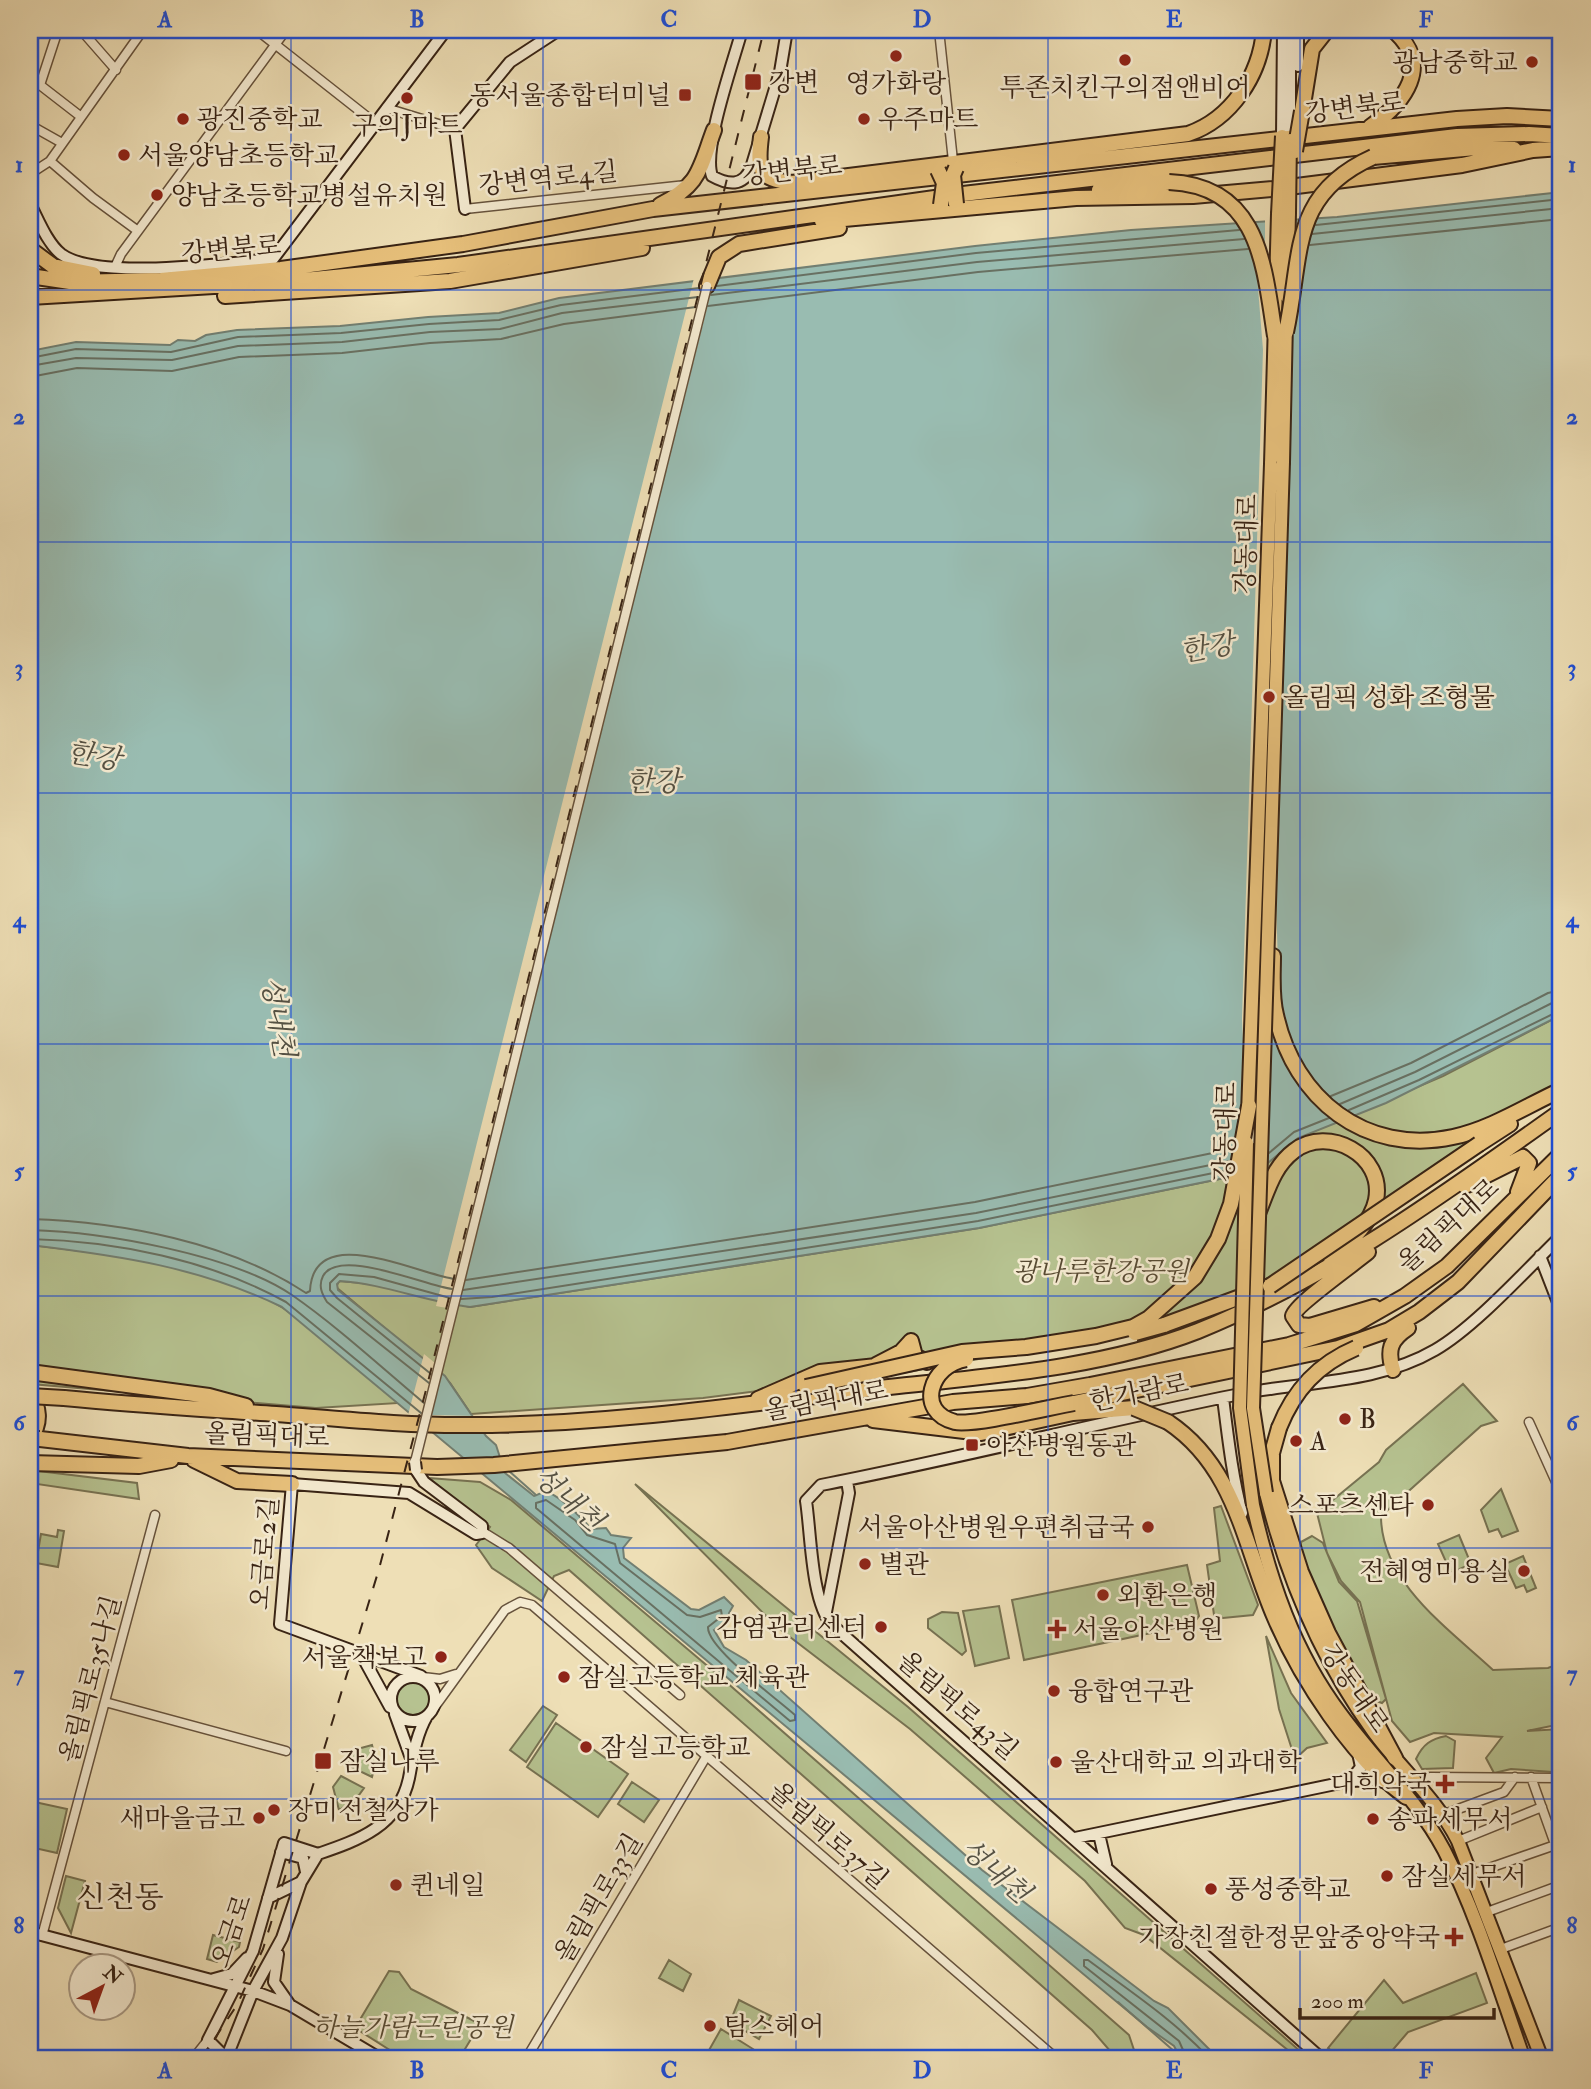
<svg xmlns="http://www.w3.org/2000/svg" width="1591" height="2089" font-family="'IM FELL Double Pica','Noto Serif KR',serif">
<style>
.green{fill:#b6c290;stroke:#777252;stroke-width:2}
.water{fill:#99bcb1;stroke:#727f72;stroke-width:2}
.pier{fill:#eedfb6}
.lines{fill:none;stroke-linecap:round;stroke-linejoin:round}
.shore{stroke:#687062;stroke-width:2}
.stream{stroke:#727f72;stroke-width:2}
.street-casing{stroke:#66523c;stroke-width:11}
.secondary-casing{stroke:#382314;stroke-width:14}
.primary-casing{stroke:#382314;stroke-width:16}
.highway-casing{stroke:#382314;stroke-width:18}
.street{stroke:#f4ead0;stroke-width:8}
.secondary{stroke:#f4ead0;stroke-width:10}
.primary{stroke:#e7c07b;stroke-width:12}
.highway{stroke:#e7c07b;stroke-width:14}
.rail{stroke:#382314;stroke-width:2;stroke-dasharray:12 12;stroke-linecap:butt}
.street-bridge-casing{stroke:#66523c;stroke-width:11;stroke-linecap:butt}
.secondary-bridge-casing{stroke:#382314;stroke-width:14;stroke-linecap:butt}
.primary-bridge-casing{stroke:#382314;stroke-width:16;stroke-linecap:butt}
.highway-bridge-casing{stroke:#382314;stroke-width:18;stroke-linecap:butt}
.street-bridge{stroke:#f4ead0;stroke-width:8}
.secondary-bridge{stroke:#f4ead0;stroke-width:10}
.primary-bridge{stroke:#e7c07b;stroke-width:12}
.highway-bridge{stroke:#e7c07b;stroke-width:14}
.grid{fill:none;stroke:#1d4ed8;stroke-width:2;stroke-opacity:0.55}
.poi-dot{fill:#8f2418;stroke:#f4ead0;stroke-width:2.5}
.labels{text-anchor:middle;stroke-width:5;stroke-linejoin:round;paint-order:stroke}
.poi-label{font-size:26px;fill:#382314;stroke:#f4ead0;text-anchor:start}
.street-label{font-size:26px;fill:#382314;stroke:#f4ead0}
.park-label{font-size:26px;font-style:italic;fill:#584b33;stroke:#f4ead0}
.water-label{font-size:28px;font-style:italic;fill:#555143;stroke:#f4ead0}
.quarter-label{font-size:30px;fill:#382314;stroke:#f4ead0}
.neatline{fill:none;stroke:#1d4ed8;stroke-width:2.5}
.grid-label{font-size:23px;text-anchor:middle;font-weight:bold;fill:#1d4ed8}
</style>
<rect width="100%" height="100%" fill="#eedfb6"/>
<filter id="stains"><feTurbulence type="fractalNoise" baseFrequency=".00286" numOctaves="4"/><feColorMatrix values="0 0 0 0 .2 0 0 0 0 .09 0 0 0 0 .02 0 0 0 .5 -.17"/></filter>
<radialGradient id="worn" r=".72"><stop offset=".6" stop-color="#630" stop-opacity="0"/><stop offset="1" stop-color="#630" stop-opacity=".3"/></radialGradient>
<!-- green -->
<path class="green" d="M1561,1015V1085L1277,1274L1209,1307L1162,1325L908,1372L703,1398L471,1414L450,1383L336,1287L339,1281L373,1284L470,1307L979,1228L1234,1176L1298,1138L1443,1076Z
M30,1245C108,1254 215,1264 283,1308C324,1335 361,1371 399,1403L316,1408L31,1384Z
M1463,1384L1497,1421L1481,1426L1381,1516C1381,1582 1449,1629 1493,1670L1548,1668L1561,1663V1724L1527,1731L1561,1729V1759L1553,1772L1511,1769L1494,1773L1486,1758L1502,1737L1434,1733L1410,1742L1392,1721L1360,1602L1341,1581L1327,1553L1317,1513L1379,1462L1386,1450Z
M30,1470L137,1483L139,1499L30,1483Z
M429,1478L480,1482L511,1500L717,1674L1129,2035L1137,2059H1117L1092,2030L569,1570L554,1576L542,1601L492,1568L476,1545L490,1527Z
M635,1484L908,1707L1309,2059H1299L1144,1935L1125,1928L1085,1881L910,1729L777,1627Z
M1501,1489L1518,1531L1502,1537L1498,1529L1489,1532L1481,1510Z
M1221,1506L1258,1605L1253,1615L1223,1618L1214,1615L1207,1565L1220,1561L1214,1508Z
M58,1530L64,1531L58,1567L36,1563L41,1534L57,1537Z
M1459,1535L1471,1564L1451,1573L1438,1544Z
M1312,1536L1323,1543L1339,1582L1357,1601L1386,1699L1382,1703L1371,1699L1329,1631L1299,1558L1301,1542Z
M1523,1556L1536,1588L1527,1592L1524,1585L1516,1588L1505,1564Z
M1187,1565L1199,1616L1193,1624L1024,1660L1012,1600Z
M999,1606L1009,1658L975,1666L963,1611Z
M942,1612L958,1613L966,1651L962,1655L928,1628V1619Z
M1266,1636L1291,1693L1327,1743L1307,1748L1295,1759L1279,1709Z
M396 1698a17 17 0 1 1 34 0a17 17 0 1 1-34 0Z
M543,1706L557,1715L526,1762L510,1750Z
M556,1723L628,1774L598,1817L527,1767Z
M1446,1736L1455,1741L1453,1768L1422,1769L1416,1759C1423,1744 1431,1739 1446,1736Z
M372,1745L376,1761L372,1777L349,1766L350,1751Z
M341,1776L364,1788L354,1802L339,1810L333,1787Z
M632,1782L659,1800L644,1822L618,1804Z
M30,1801L67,1809L57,1853L30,1847Z
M66,1876L85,1881L71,1933L58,1908Z
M213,1935L240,1942L239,1947L217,1962L207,1959Z
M669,1960L691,1974L683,1991L659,1978Z
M389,1971L399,1972L411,1989L480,2024L459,2059H404L355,2028Z
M1476,1973L1487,2003L1408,2032L1385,2059H1341L1328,2048L1384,1980L1403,2003Z
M739,2000L771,2016L759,2039L730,2022Z
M721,2029L753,2049L748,2059H704Z"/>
<!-- water -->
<path class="water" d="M1561,192V1015L1386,1103L1298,1138L1268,1163L1234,1176L979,1228L470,1307C426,1302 385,1284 340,1281L337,1284L338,1290L445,1376L486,1436L496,1445L505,1473L534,1496C538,1495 541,1492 545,1492C556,1492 584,1520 591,1529L606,1528L611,1535L631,1538L623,1548L624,1558L691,1609L699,1610L724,1597L733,1606L729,1613L731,1619L714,1630L724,1647L746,1660L982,1870L1154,2001L1168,2008L1219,2059H1181L1174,2046L1147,2027L282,1307C199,1267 121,1256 30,1245V351L76,342L170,345L178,340L195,341L206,335L237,330L340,326L428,317L499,313L559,298L975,246L1131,230L1337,217Z"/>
<!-- pier -->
<path class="pier" d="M1295,216L1276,900L1279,999L1271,1006L1268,1166L1243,1177L1246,1106L1242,1019L1263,350L1256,263L1265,254V218Z
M715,276L456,1309L441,1307L436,1306L694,278Z
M424,1354L441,1368L429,1415L477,1416L487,1432H428L408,1415Z"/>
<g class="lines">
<!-- shore -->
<path class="shore" d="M1316,225L1561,199
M1312,234L1561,208
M1310,245L1561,219
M717,286L976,253L1239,230
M711,295L977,262L1244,239
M708,306L978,272L1248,249
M30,358L76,349L171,352L238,337L341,333L429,324L499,320L561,305L699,288
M30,366L76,358L172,360L238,346L342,342L430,332L500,329L562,313L698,297
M30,377L77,368L172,371L239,357L342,353L430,343L501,339L564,324L696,307
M1331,1096L1411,1063L1548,993L1561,990
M1340,1104L1415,1072L1552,1003L1561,1001
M1349,1110L1419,1080L1561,1010
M1269,1153L1294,1132L1329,1118
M30,1219C122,1222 229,1242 306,1293L310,1291C313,1220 417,1274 455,1279
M30,1230C103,1232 231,1254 292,1295C338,1327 381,1367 424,1403
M30,1239C116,1241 210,1260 286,1302L421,1413
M466,1280L975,1202L1232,1149
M463,1290L976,1213L1230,1161
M461,1299L492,1297L978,1221L1228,1170
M431,1374L337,1298L330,1290V1283L339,1274L374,1277L450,1298
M429,1383L327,1302C322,1294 318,1286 323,1276C339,1247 426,1286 452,1289
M546,1500L575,1520L587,1535L615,1544L620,1563L687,1615L700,1617L721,1610L722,1616L708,1627C707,1648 776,1698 795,1715V1720L790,1721L536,1508V1503Z
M1187,2059L1179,2041L1084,1966V1960H1088C1131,1992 1174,2020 1210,2059"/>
<!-- stream -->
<path class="stream" d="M509,1471L536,1495
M1118,2002L1183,2059"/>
<defs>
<path id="street" d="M58,30L40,85L80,116
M81,30L116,70
M257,30L375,123
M939,30L953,161
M386,108L455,129
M30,125L62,143
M50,161L93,198L138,231
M30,174L50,161L143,30
M465,209L686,185
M115,267L121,254L286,30
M1529,1422L1561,1493
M483,1532L509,1548L680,1695
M423,1677L440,1679L456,1674
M105,1702L286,1751
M434,1708L505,1610L520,1602L532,1605L1057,2059
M1531,1777L1561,1861
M1419,1785L1430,1777L1561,1778
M1442,1815L1504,1792L1515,1777
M1458,1841L1542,1807
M1472,1874L1561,1843
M1487,1912L1561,1885
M42,1936L155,1515
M1501,1949L1561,1927
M193,2059L208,2040
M526,2059L706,1757"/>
<path id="secondary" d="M742,30C734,60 702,149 712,176C728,185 743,187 751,168L780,72L787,30
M1290,30V137
M1298,30V66
M1282,136L1283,30
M30,204C38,219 47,243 61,254C97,281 227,263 273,259L446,30
M465,209L455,129L510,62L559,30
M1540,1256L1561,1310
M1223,1398C1228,1437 1232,1475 1242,1513
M416,1470L424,1482L482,1526V1533L476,1534L409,1493L292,1484L280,1624L421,1676
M826,1612L849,1493L847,1481
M361,1654L390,1707
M391 1699a22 22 0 1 1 44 0a22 22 0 1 1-44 0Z
M395,1714L411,1758
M1350,1781L1361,1767L1358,1753
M1099,1834L1106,1864
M1075,1838L1350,1781L1377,1780L1388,1784
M281,1852L303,1858L306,1872
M268,1898L301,1882
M30,1932L253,1991L290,2005L381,2059
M278,1954L274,1982L290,2005
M214,1979L232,1974L247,1958
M226,2058L208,2040L253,1951L284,1843L318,1854
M226,2059L253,1991L282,1938L301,1882L318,1854C359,1840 399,1826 409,1778C413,1757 416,1735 427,1716
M1322,2059L832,1625C811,1601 811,1533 806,1501L821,1485C961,1458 1100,1422 1240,1394C1305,1381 1377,1384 1435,1350C1475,1327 1527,1269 1561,1236"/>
<path id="primary" d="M1287,297L1289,213
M1283,462L1286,322
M1271,464L1278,214
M1266,1493C1287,1579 1321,1659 1373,1731C1400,1768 1437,1799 1458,1841L1542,2059
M1253,1505C1270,1580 1294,1652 1341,1714C1374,1759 1418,1801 1444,1850C1478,1916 1499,1989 1524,2059"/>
<path id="highway" d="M1302,111L1312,49L1327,30
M1370,127C1404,103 1434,65 1393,30
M761,137C757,169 758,179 792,183L1188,134C1231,119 1260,76 1264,30
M1373,157L1487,147L1514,149
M1099,190L1169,182
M660,205C700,185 699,170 714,130
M822,221L1076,198L1193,196L1273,189L1462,165L1533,150L1561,148
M30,232V233
M30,249L53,266L93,274
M30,276L70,282L161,280L281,269L463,244L653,209L1457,119L1507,116L1561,119
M707,286L719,257L739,244L839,228
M225,296L450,281L642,248
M30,297L283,282L458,265L963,194L1457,136L1529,134L1561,136
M1273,956C1273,975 1271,996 1276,1015C1294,1098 1365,1156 1453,1137C1491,1129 1526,1106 1561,1090
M1479,1144L1510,1124
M1465,1186L1523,1157L1529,1163L1518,1192
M1259,1211C1268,1189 1274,1166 1294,1151C1328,1125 1385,1155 1376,1200C1371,1224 1348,1243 1331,1259
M1368,1252C1355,1263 1295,1305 1293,1316L1299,1325L1310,1326L1374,1307
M1164,1325L1270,1286
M876,1365L901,1352L911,1341L915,1356L927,1362
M1393,1370C1387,1350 1390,1340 1408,1328
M30,1372L209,1396L246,1406
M30,1390C39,1408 42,1422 30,1439
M64,1398C134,1405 205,1409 276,1414C341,1419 407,1426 473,1425C609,1425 753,1403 889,1387C989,1376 1103,1368 1198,1331C1332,1277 1445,1193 1561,1111
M758,1399L820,1372L886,1365
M1074,1403L1338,1348L1389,1330L1419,1312L1458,1282L1561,1175
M873,1420L981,1433L1073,1413L1134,1408
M1168,1422C1237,1468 1244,1547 1275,1618C1301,1679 1352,1757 1406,1797
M1279,1428L1272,1453V1481L1301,1572L1328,1633L1395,1758
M40,1439L188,1456L437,1467L494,1465L727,1442L953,1402L1027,1396L1090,1385L1289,1345L1356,1324L1405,1296L1447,1266L1561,1154
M194,1460L237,1481L292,1484
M30,1463L139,1466L171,1460"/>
</defs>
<!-- street casing -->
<use href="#street" class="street-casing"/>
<!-- secondary casing -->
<use href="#secondary" class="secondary-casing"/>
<!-- primary casing -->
<use href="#primary" class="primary-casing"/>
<!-- highway casing -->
<use href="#highway" class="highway-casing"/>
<!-- street -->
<use href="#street" class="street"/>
<!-- secondary -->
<use href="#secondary" class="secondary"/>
<!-- primary -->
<use href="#primary" class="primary"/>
<!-- highway -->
<use href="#highway" class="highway"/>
<!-- rail -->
<path class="rail" d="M201,2059L237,2005L263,1949L379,1569L426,1390L764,30"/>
<defs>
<path id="street-bridge" d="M415,1462L707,286"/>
<path id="secondary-bridge" d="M415,1462L416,1470"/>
<path id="primary-bridge" d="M1289,213L1290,140
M1278,214L1282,136
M1248,1114L1271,464
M1247,1143L1240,1408L1253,1505
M1266,1493L1253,1408L1283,462"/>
<path id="highway-bridge" d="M1295,151L1302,111
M956,168L953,175L956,204
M938,170L944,183L941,205
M1169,182C1260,186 1264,266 1275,336
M1286,332C1303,254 1289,195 1373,157
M1270,1286L1479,1144
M1135,1333L1164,1325
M966,1359C930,1365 915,1412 955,1422C973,1426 1051,1407 1074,1403
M806,1387L962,1352L1026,1347L1096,1336L1133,1327L1149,1318L1195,1277L1218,1239L1231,1204L1249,1106
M30,1396L64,1398
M1134,1408L1168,1422
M1279,1428C1294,1390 1318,1364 1356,1348
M30,1439H40"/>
</defs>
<!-- street-bridge casing -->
<use href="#street-bridge" class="street-bridge-casing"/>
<!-- secondary-bridge casing -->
<use href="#secondary-bridge" class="secondary-bridge-casing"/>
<!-- primary-bridge casing -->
<use href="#primary-bridge" class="primary-bridge-casing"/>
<!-- highway-bridge casing -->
<use href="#highway-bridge" class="highway-bridge-casing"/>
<!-- street-bridge -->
<use href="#street-bridge" class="street-bridge"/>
<!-- secondary-bridge -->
<use href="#secondary-bridge" class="secondary-bridge"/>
<!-- primary-bridge -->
<use href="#primary-bridge" class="primary-bridge"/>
<!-- highway-bridge -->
<use href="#highway-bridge" class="highway-bridge"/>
</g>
<!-- grid -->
<path class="grid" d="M291,30V2059M543,30V2059M796,30V2059M1048,30V2059M1300,30V2059M30,290H1561M30,542H1561M30,793H1561M30,1044H1561M30,1296H1561M30,1548H1561M30,1799H1561"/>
<!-- markers -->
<g class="poi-dot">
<circle cx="896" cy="56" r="7"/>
<circle cx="1125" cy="60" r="7"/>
<circle cx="1532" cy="62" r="7"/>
<rect x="744" y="73" width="18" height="18" rx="3.5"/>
<rect x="678" y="88" width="14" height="14" rx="3.5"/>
<circle cx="407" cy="98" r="7"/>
<circle cx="183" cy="119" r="7"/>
<circle cx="864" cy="119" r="7"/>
<circle cx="124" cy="155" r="7"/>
<circle cx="157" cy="195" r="7"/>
<circle cx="1269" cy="697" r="7"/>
<circle cx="1345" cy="1419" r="7"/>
<circle cx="1296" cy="1441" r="7"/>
<rect x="965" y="1438" width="14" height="14" rx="3.5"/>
<circle cx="1428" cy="1505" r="7"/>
<circle cx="1148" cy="1527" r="7"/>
<circle cx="865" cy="1564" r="7"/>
<circle cx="1524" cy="1571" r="7"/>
<circle cx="1103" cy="1595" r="7"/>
<circle cx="881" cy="1627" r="7"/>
<path d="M1053.5 1618.5h7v7h7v7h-7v7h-7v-7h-7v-7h7z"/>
<circle cx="441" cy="1657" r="7"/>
<circle cx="564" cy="1677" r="7"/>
<circle cx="1054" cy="1691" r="7"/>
<circle cx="586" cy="1747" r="7"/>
<rect x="314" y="1752" width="18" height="18" rx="3.5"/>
<circle cx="1056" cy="1762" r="7"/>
<path d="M1441.5 1773.5h7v7h7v7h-7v7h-7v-7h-7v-7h7z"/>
<circle cx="274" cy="1810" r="7"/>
<circle cx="259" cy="1818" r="7"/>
<circle cx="1373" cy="1819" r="7"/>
<circle cx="1387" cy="1876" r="7"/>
<circle cx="396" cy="1885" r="7"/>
<circle cx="1211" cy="1889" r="7"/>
<path d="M1450.5 1926.5h7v7h7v7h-7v7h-7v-7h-7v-7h7z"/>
<circle cx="710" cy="2026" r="7"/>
</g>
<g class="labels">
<!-- poi labels -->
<g class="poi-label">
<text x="1518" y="71" text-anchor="end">광남중학교</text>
<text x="769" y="91">강변</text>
<text x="896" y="92" text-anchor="middle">영가화랑</text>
<text x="1125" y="96" text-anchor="middle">투존치킨구의점앤비어</text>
<text x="671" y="104" text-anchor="end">동서울종합터미널</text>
<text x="197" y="128">광진중학교</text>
<text x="878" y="128">우주마트</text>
<text x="407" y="134" text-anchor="middle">구의J마트</text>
<text x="138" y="164">서울양남초등학교</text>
<text x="171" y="204">양남초등학교병설유치원</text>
<text x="1283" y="706">올림픽 성화 조형물</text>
<text x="1359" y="1428">B</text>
<text x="1310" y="1450">A</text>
<text x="986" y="1454">아산병원동관</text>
<text x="1414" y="1514" text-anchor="end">스포츠센타</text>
<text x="1134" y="1536" text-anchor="end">서울아산병원우편취급국</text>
<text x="879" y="1573">별관</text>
<text x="1510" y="1580" text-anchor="end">전혜영미용실</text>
<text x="1117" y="1604">외환은행</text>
<text x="867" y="1636" text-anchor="end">감염관리센터</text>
<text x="1073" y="1638">서울아산병원</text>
<text x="427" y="1666" text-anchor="end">서울책보고</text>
<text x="578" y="1686">잠실고등학교 체육관</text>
<text x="1068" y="1700">융합연구관</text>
<text x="600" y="1756">잠실고등학교</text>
<text x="339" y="1770">잠실나루</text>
<text x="1070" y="1771">울산대학교 의과대학</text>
<text x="1431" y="1793" text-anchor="end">대힉약국</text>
<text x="288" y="1819">장미전철상가</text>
<text x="245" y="1827" text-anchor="end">새마을금고</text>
<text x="1387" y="1828">송파세무서</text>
<text x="1401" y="1885">잠실세무서</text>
<text x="410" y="1894">퀸네일</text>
<text x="1225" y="1898">풍성중학교</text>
<text x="1440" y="1946" text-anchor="end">가장친절한정문앞중앙약국</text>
<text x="724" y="2035">탐스헤어</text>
</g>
<!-- street labels -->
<g class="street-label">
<text transform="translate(1355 107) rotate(-7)" y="9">강변북로</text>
<text transform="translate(792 170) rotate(-6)" y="9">강변북로</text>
<text transform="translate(548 178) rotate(-6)" y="9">강변역로4길</text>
<text transform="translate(231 249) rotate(-5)" y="9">강변북로</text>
<text transform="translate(1246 544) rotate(-88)" y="9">강동대로</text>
<text transform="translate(1225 1132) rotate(-88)" y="9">강동대로</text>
<text transform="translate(1448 1225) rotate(-42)" y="9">올림픽대로</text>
<text transform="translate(1139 1392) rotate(-11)" y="9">한가람로</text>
<text transform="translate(826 1400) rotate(-10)" y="9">올림픽대로</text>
<text transform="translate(267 1435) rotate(2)" y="9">올림픽대로</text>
<text transform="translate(264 1553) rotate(-85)" y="9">오금로2길</text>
<text transform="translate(90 1679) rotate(-75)" y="9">올림픽로35나길</text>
<text transform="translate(1355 1688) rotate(56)" y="9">강동대로</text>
<text transform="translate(958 1705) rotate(41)" y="9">올림픽로43길</text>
<text transform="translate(829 1835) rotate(41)" y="9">올림픽로37길</text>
<text transform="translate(598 1898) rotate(-59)" y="9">올림픽로33길</text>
<text transform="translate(231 1931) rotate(-71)" y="9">오금로</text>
</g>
<!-- park labels -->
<g class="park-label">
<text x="1101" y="1280">광나루한강공원</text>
<text x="413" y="2036">하늘가람근린공원</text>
</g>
<!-- water labels -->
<g class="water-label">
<text transform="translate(1207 647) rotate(-10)" y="10">한강</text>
<text transform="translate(94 755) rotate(9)" y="10">한강</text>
<text x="653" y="791">한강</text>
<text transform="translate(279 1017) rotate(80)" y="10">성내천</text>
<text transform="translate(569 1498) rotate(41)" y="10">성내천</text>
<text transform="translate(996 1870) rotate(41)" y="10">성내천</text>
</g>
<!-- quarter labels -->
<g class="quarter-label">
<text x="120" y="1907">신천동</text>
</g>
</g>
<!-- margin -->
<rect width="1591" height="2089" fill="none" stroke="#eedfb6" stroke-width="77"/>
<!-- north arrow -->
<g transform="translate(102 1987) rotate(41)"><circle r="33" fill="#f4ead0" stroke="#a99a85" stroke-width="2"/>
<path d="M0-5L12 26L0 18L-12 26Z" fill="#8f2418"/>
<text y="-10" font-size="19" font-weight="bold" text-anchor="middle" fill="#382314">N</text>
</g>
<!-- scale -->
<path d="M1300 2008v10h194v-10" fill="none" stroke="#382314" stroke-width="3.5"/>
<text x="1311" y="2008" font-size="21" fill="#382314" stroke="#f4ead0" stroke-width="5" paint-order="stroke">200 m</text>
<rect x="38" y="38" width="1514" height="2012" class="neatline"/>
<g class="grid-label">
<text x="165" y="27">A</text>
<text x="417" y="27">B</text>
<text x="669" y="27">C</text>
<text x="922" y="27">D</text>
<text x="1174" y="27">E</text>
<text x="1426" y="27">F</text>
<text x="19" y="172">1</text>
<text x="1572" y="172">1</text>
<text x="19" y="424">2</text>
<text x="1572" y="424">2</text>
<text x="19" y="675">3</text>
<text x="1572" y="675">3</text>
<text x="19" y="927">4</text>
<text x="1572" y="927">4</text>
<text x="19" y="1178">5</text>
<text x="1572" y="1178">5</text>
<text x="19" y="1430">6</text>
<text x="1572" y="1430">6</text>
<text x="19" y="1681">7</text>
<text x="1572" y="1681">7</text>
<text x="19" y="1933">8</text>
<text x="1572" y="1933">8</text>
<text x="165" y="2078">A</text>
<text x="417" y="2078">B</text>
<text x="669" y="2078">C</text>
<text x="922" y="2078">D</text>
<text x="1174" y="2078">E</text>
<text x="1426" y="2078">F</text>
</g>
<rect width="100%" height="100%" filter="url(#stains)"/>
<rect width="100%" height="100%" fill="url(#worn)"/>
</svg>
